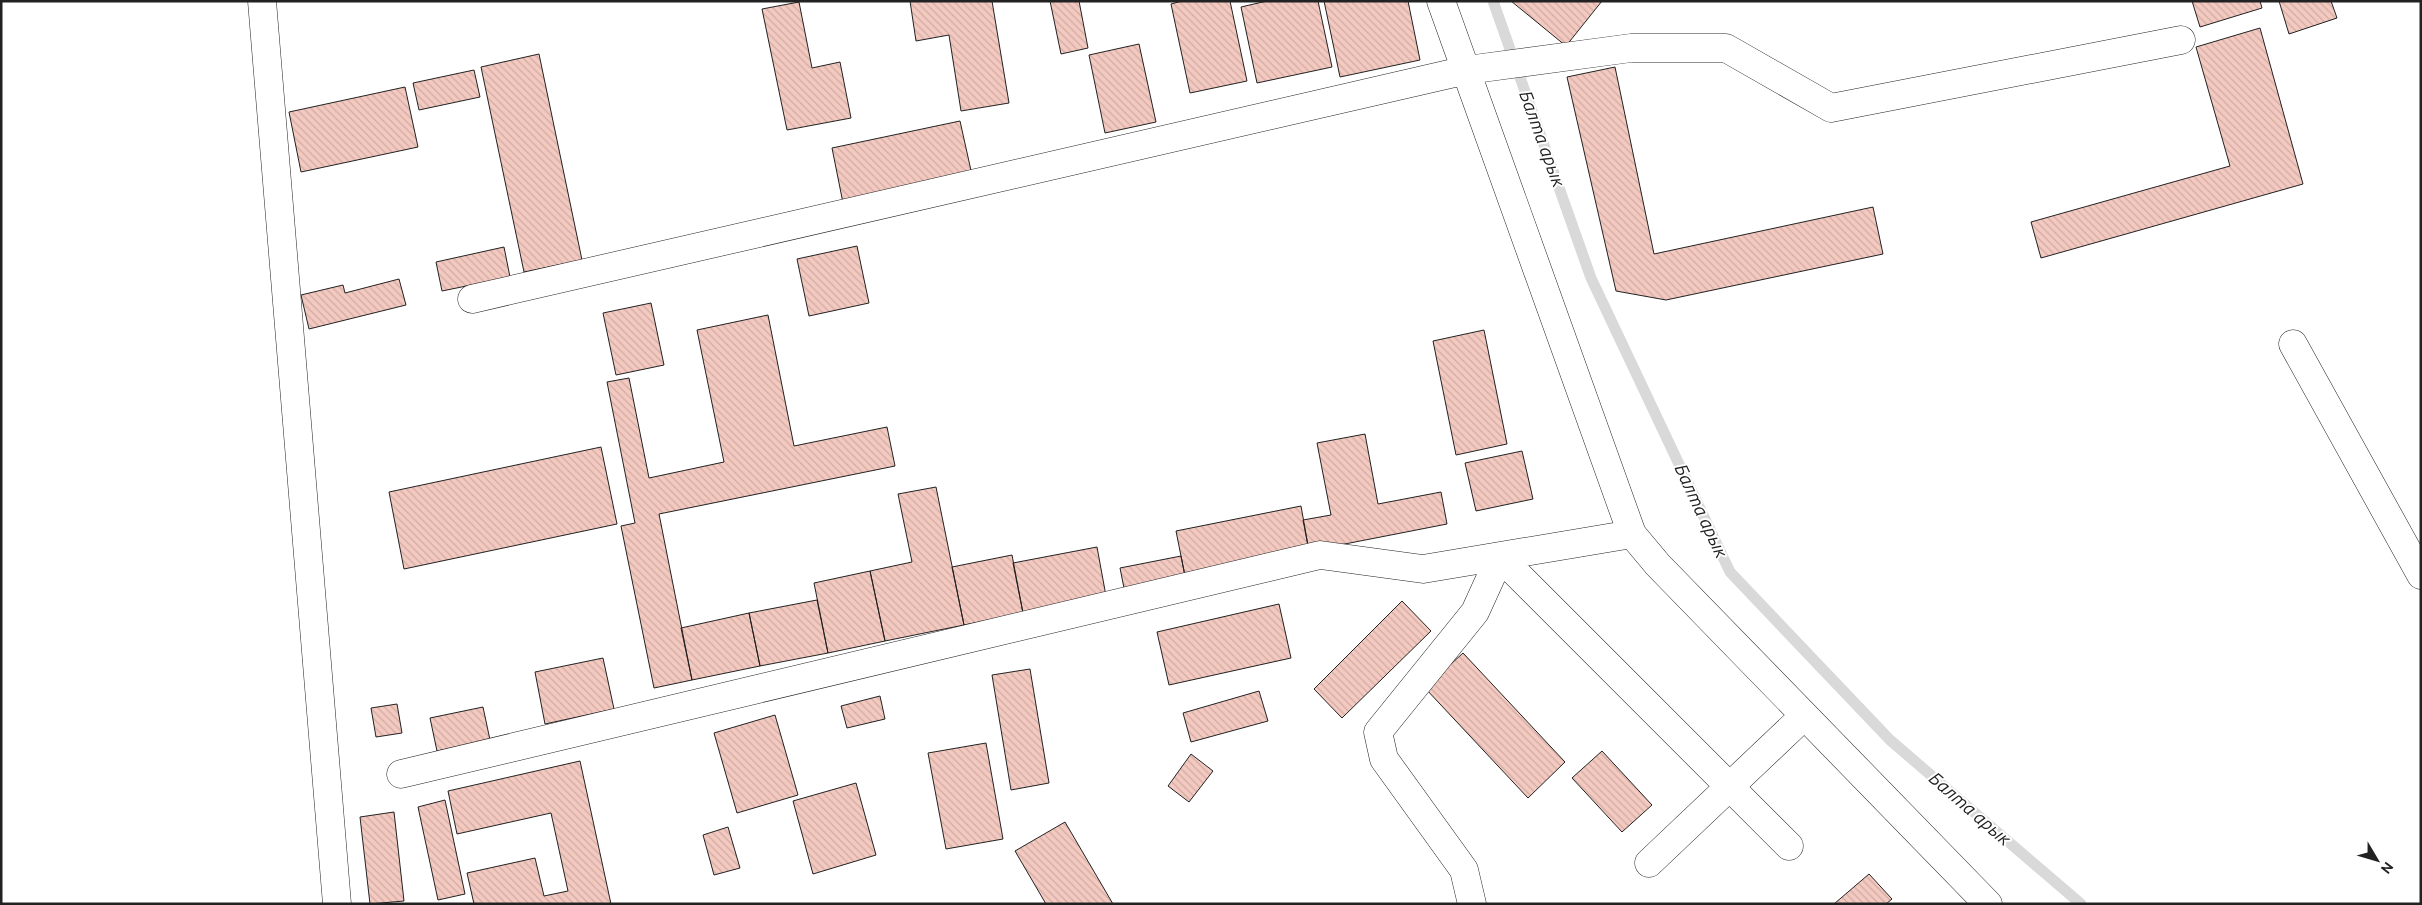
<svg xmlns="http://www.w3.org/2000/svg" width="2422" height="905" font-family="Ubuntu,sans-serif">
<style>
.lines{fill:none;stroke-linecap:round;stroke-linejoin:round}
.stream{stroke:#d9d9d9;stroke-width:11}
.building{fill:url(#building-back-hatch);stroke:#222}
.minor-casing{stroke:#222;stroke-width:29}
.minor{stroke:#fff;stroke-width:28}
.labels{text-anchor:middle;stroke-width:4;stroke-linejoin:round;paint-order:stroke}
.water-label{font-size:18px;font-style:italic;fill:#222;stroke:#fff}
</style>
<defs>
<pattern id="building-back-hatch" width="6" height="6" patternUnits="userSpaceOnUse" patternTransform="scale(1.25)"><rect width="6" height="6" fill="#f3c9c0"/><path d="M-1 5l2 2M0 0l6 6M5-1l2 2" fill="none" stroke="#d0aca5"/></pattern>
</defs>
<rect width="100%" height="100%" fill="#fff"/>
<g class="lines">
<!-- stream -->
<path class="stream" d="M1493,1L1591,278L1730,572L1890,740L2081,904"/>
</g>
<!-- building -->
<path class="building" d="M910,1H992L1009,103L961,111L949,35L916,41Z
M1050,1H1079L1088,48L1061,54Z
M1182,1H1230L1247,81L1190,93L1171,4Z
M1267,1H1318L1332,67L1257,83L1241,7Z
M1324,1H1408L1420,60L1340,77Z
M1511,1H1602L1566,46Z
M2192,1H2260L2262,8L2200,27Z
M2279,1H2331L2337,18L2289,34Z
M799,2L812,68L840,62L851,118L787,130L762,9Z
M2260,28L2303,184L2041,258L2031,222L2230,166L2196,47Z
M1139,44L1156,122L1105,133L1089,55Z
M539,54L582,260L524,272L481,67Z
M1615,67L1654,254L1873,207L1883,254L1666,300L1616,291L1567,77Z
M474,70L480,97L419,110L413,83Z
M405,87L418,147L301,172L289,112Z
M960,121L972,175L843,203L832,148Z
M857,246L869,303L809,316L797,259Z
M504,247L510,277L442,291L436,262Z
M399,279L406,305L309,329L301,295L343,285L345,293Z
M651,303L664,365L616,375L603,313Z
M768,315L794,446L887,427L895,466L659,514L692,680L654,688L621,526L635,523L607,382L629,378L649,478L724,462L697,330Z
M1484,330L1507,444L1456,455L1433,341Z
M1365,434L1378,504L1441,492L1447,524L1309,551L1303,520L1331,515L1317,443Z
M601,447L617,524L404,569L389,492Z
M1522,451L1533,499L1476,511L1465,463Z
M936,487L964,625L885,641L870,571L912,562L898,494Z
M1301,506L1309,551L1185,576L1176,531Z
M1097,547L1106,596L1023,613L1013,563Z
M1012,555L1023,613L964,625L952,567Z
M1181,556L1185,576L1124,588L1120,568Z
M870,571L885,641L828,653L814,583Z
M817,600L828,653L760,666L749,613Z
M1402,601L1431,631L1342,718L1314,689Z
M1279,604L1291,658L1169,685L1157,632Z
M749,613L760,666L692,680L681,628Z
M1463,653L1565,762L1528,798L1425,688Z
M603,658L614,709L545,724L535,672Z
M1030,669L1049,783L1011,790L992,675Z
M1259,691L1268,721L1191,742L1183,713Z
M880,696L885,719L847,728L841,706Z
M397,704L402,733L376,737L371,708Z
M483,707L490,740L437,751L430,718Z
M775,715L798,795L737,813L714,733Z
M986,743L1003,839L946,849L928,753Z
M1602,751L1652,805L1622,832L1572,778Z
M1191,754L1213,771L1189,802L1168,786Z
M580,761L611,904H474L467,873L535,858L544,896L568,891L551,813L457,834L448,791Z
M856,783L876,855L813,874L793,801Z
M445,800L465,894L438,900L418,807Z
M394,812L404,901L370,904L360,817Z
M1065,822L1113,904H1046L1015,851Z
M728,827L740,868L714,875L703,835Z
M1869,874L1892,899L1886,904H1834Z"/>
<g class="lines">
<defs>
<path id="minor" d="M262,1L337,904
M1441,1L1632,534L1658,565L1988,904
M472,299L1467,70L1631,48H1726L1831,108L2181,40
M2293,344L2421,575
M401,774L1320,555L1423,569L1632,534
M1649,863L1804,716
M1472,904L1464,870L1384,759L1378,732L1475,612L1500,557L1789,846"/>
</defs>
<!-- minor casing -->
<use href="#minor" class="minor-casing"/>
<!-- minor -->
<use href="#minor" class="minor"/>
</g>
<g class="labels">
<!-- water labels -->
<g class="water-label">
<text transform="translate(1542 139) rotate(70)" y="6">Балта арык</text>
<text transform="translate(1701 511) rotate(65)" y="6">Балта арык</text>
<text transform="translate(1970 809) rotate(41)" y="6">Балта арык</text>
</g>
</g>
<!-- border -->
<rect width="2422" height="905" fill="none" stroke="#222222" stroke-width="5"/>
<!-- north arrow -->
<g transform="translate(2377 860) rotate(128)" stroke="#ffffff" stroke-width="4" paint-order="stroke">
<path d="M0-4L9 19L0 12L-9 19Z" fill="#222222"/>
<text y="-8" font-size="14" font-weight="bold" text-anchor="middle" fill="#222222">N</text>
</g>
</svg>
